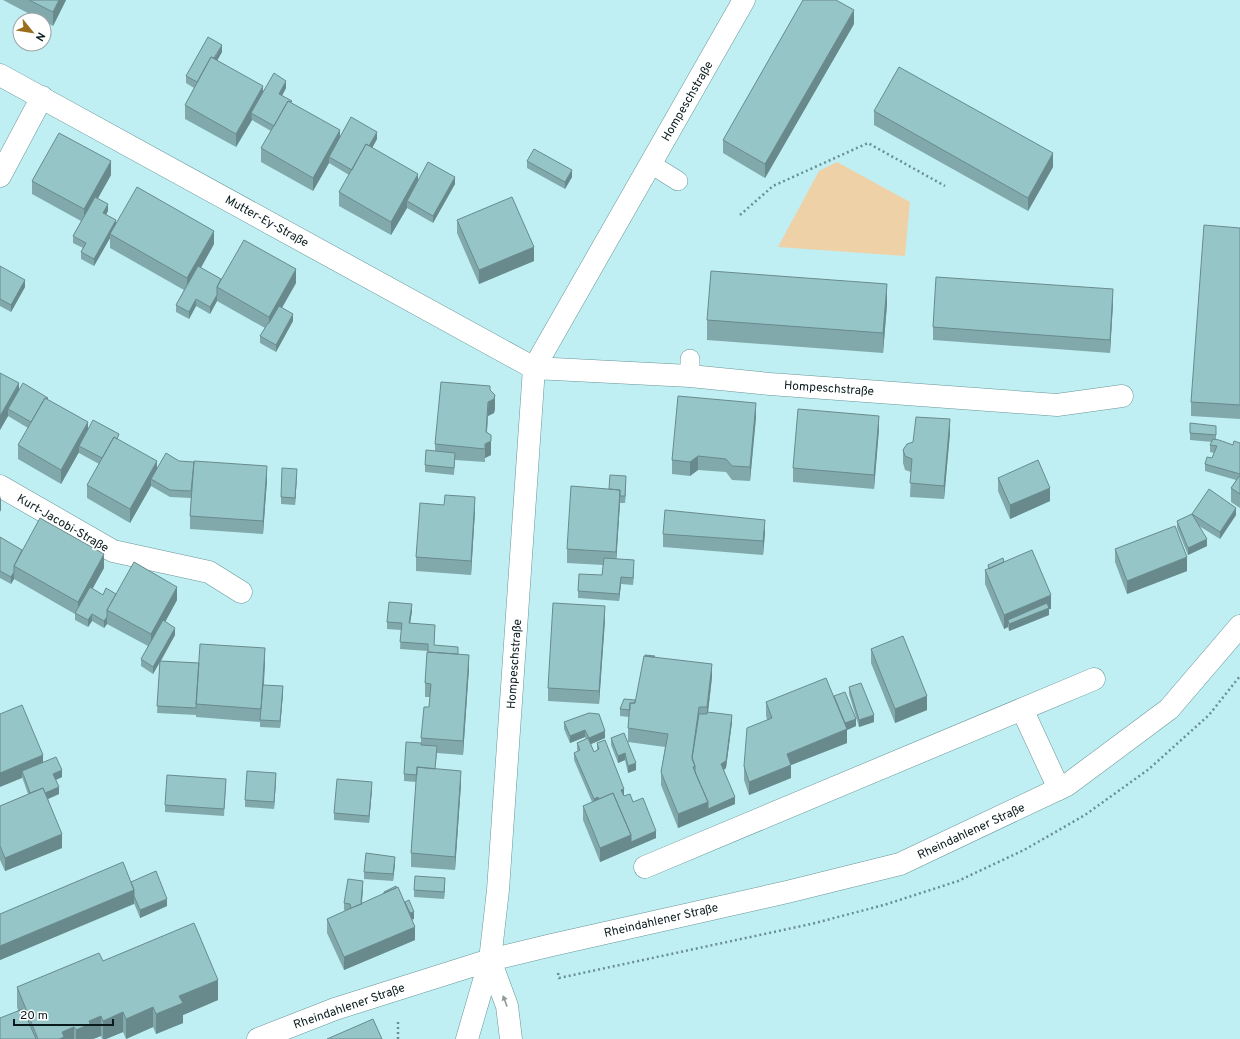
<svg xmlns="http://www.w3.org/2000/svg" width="1240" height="1039" font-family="Overpass,sans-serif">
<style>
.green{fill:#efd1a7}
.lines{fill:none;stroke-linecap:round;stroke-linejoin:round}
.service-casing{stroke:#689699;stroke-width:20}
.minor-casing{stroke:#689699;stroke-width:23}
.secondary-casing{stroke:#689699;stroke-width:23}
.path{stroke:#6b8e90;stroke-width:2.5;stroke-dasharray:2 3;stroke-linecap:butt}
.service{stroke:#fff;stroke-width:19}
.minor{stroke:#fff;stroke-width:22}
.secondary{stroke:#fff;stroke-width:22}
.wall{fill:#81a9ac}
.shaded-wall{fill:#698a8c}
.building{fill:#96c5c8;stroke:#698a8c}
.oneway{fill:#909899}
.labels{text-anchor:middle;stroke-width:4;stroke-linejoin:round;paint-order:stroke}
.street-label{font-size:12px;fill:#091b1d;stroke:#fff}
</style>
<rect width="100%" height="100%" fill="#bfeff2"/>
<!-- green -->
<path class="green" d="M837,162L910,202L905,256L778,247L819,171Z"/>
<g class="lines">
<defs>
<path id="service" d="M651,164L678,181
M690,376V359"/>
<path id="minor" d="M0,75L534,368L690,376L770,384L1057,405L1122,396
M0,176L42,97
M0,486L113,551L209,572L241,592
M1022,709L1059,789
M645,867L1094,679
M490,960L498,890L534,368L744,0"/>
<path id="secondary" d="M490,960L507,1006L511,1039
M258,1039L335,1009L490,960L552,945L787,892L900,864L1067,785L1169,709L1240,626
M467,1039L490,960"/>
</defs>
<!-- service casing -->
<use href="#service" class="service-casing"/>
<!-- minor casing -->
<use href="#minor" class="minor-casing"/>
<!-- secondary casing -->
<use href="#secondary" class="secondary-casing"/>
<!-- path -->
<path class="path" d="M740,215L773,186L868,143L945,186
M558,973L559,978L811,924L884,905L958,881L1024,850L1085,815L1149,769L1209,715L1240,676
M398,1039V1020"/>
<!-- service -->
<use href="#service" class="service"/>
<!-- minor -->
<use href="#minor" class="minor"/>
<!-- secondary -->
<use href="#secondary" class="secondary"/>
</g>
<!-- wall -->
<path class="wall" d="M3,0H66L53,26L44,21V20H41Z
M854,24L765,178L723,153V140Z
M222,52L217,60L263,92L286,88L282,96L340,137L377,139L372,148L418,180L455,184L433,223L407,208L391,235L339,206V192L349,175L329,163L313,191L261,162V148L271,131L252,120L236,147L185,119V105L194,88L186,83V76Z
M874,111L1053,167L1028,211L874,125Z
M527,161L572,177L565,189L527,168Z
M111,175L98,198L108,211L106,214L116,224L214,244L201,268L221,279L296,283L282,308L293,321L276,352L260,343V336L265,328L217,301L210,314L196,306L189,319L176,312V305L184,290L110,248V238L94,266L81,259V252L83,248L73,243V236L81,221L32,194V181Z
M457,220L534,261L479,284L457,233Z
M1240,228V419L1191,416V402Z
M0,267L25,287L11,312L0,306Z
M1113,303L1110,353L933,340V327Z
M887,304L883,353L707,340V320Z
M0,373L19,390L48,400L88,430L119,440L157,469L179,461L267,480L263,534L190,529V516L191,498L170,497L151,486L130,523L87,498V485L99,464L79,453V452L61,484L18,459V445L28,428L8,416L0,430Z
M490,391L495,409L494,413L488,416L487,432L491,455L485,458V462L455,460L454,475L425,472V465L435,451V444Z
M756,417L750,481L732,480L726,472L698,470L690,476L672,474V460Z
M1190,423L1216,433V440L1233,445L1240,443V508L1231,502V488L1236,480L1205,471V464L1212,458L1214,453L1210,452V445L1212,442L1190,440Z
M879,429L874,489L793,482V468Z
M950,433L944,499L910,497L911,472L905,470L903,463V450L913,442Z
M297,476L295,505L281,504V497Z
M998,478L1050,501L1010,519L998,491Z
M626,483L625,503H620L616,559L634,567L633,585L621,584L619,601L578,598V591L602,575L603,565L567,563V549L609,489Z
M475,511L471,575L416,571V557Z
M1192,514L1236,515L1220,539L1199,526L1207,546L1188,555L1177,528V521Z
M765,533L763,555L663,547V534Z
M0,537L22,550L104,568L92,589L103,595L116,594L177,600L165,622L175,635L161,661L199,663L265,662L264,685L283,693L280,728L260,727V722L196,717V709V715L157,713L160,662L153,674L141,666V659L148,646L107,624L104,628L92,621L88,627L75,620V614L14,579L11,584L0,578Z
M1115,549L1187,571L1127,594L1115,562Z
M1004,562L1051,609H1049V615L1009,631L1008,627L1004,629L985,584V570L988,569V565Z
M412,611L410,623L435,632L434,645L458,654L469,668L463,755L437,753L435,769L461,784L455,870L411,867V853L416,782L404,781V774L421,745V738L429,707L430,697H425V683L428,651L400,649L401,630L387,629V622Z
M605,620L599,704L548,701V688Z
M871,649L927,710L895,723L871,663Z
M655,657L712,677L708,712L732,722L726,768L724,770L735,804L678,828L661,785V772L665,747L628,742V728L629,717L620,716V709L635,700Z
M849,687L874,722L859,727L849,694Z
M834,696L856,726L847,730V743L791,765V778L749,795L744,780V766L767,720L766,716V702Z
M0,714L43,762L62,777L56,780L59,794L48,799L62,848L5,871L0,860V806L28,794Z
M564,722L605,738L591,744L594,752L597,750V743L624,796L633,802L656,838L600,862L583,820V806L592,802L574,760V753L578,751L577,750V743L586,739L585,737L570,743L564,729Z
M624,733L636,770L628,773L625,760L618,763L611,745V738Z
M276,780L274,809L245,807V800Z
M226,786L224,816L165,812V805Z
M372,789L369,823L334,820V813Z
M395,864L393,881L364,879V872Z
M131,882L167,906L140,918L134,903L0,960V914Z
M445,885L444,899L414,897V890Z
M363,888L362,904L384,894V892L396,888L405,902L414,919H412L415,940L344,970L327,933V919L346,911L344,910V903Z
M103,961L218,1000L183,1015V1023L156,1034L153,1027L126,1039L123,1032L106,1039H102L101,1036L93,1039H0L18,1010L17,1007V987Z"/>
<!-- shaded-wall -->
<path class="shaded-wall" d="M59,0H66L53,26V12Z
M854,10V24L765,178V164Z
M222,45V52L200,91V84Z
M286,81V88L279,101V94Z
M263,86V100L251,113L252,120L236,147V134Z
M340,130V144L329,157V163L313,191V178Z
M377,132V139L355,179V172Z
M1053,153V167L1028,211V198Z
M111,161V175L84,223V209Z
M572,170V177L565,189V182Z
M418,174V187L407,201V208L391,235V222Z
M455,177V184L433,223V216Z
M108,204V211L103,220V213Z
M116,220V227L110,234V238L94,266V259Z
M214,231V244L187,292V278Z
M534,247V261L479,284V270Z
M296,269V283L269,330V317Z
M25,280V287L11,312V305Z
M887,284V304L883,353V333Z
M1113,289V303L1110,353V340Z
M217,295V301L210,314V307Z
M196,299V306L189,319V312Z
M293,314V321L276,352V345Z
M19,383V397L8,409V416L0,430V416Z
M490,386V402L495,395V409L494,413L488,416L486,444L491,435V455L485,458V462V449Z
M756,403V417L750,481V467Z
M879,416V429L874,489V475Z
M950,419V433L944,499V486Z
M88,422V436L79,446V452L61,484V470Z
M698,456V470L690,476V462Z
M157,461V475L151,479V486L130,523V509Z
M267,466V480L263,534V521Z
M297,469V476L295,505V498Z
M626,476V483L625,503V496Z
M1050,488V501L1010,519V505Z
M620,490V503L616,566V552Z
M1,496V510L0,512V499Z
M475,497V511L471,575V561Z
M1236,508V515L1220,539V532Z
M765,520V533L763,555V541Z
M1207,539V546L1188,555V548Z
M104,554V568L78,615V602Z
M1187,557V571L1127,594V581Z
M634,560V567L633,585V578Z
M14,572V579L11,584V577Z
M621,577V584L619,601V594Z
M177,587V600L151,648V634Z
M1051,595V609H1049V615L1009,631V624L1008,620V627L1004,629V615Z
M412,604V611L409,630V623Z
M605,606V620L599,704V691Z
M92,614V621L88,627V620Z
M107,617V624L104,628V621Z
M175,628V635L153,674V667Z
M265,648V662L261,722V709Z
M469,655V668L463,755V741Z
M712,664V677L707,721V707Z
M283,686V693L280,728V721Z
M927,696V710L895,723V709Z
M699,707V721L692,766V757Z
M732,715V722L726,768L721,771V764Z
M874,715V722L859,727V720Z
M856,719V726L847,730V743L791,765V778L749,795V782L787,754L842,724Z
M585,730V737L570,743V736Z
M605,731V738L589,745V738Z
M625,753V760L618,763V756Z
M43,755V769L22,771V778L0,787V773Z
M636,763V770L628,773V766Z
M62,770V777L53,781V774Z
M461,771V784L455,870V857Z
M276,773V780L274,809V802Z
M372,782V789L369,823V816Z
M59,787V794L32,806V799Z
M624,789V796L621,797V790Z
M598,797V804L594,806V799Z
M735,797V804L678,828V814L708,802Z
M656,831V838L600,862V848L631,835Z
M62,834V848L5,871V858Z
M395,857V864L393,881V874Z
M445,878V885L444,899V892Z
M363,881V888L361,909V902Z
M134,890V904L0,960V946Z
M167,899V906L140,918V910Z
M414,912V919L407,921V914Z
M415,927V940L344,970V957Z
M218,980V1000L183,1015V1023L156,1034V1014L179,996Z
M153,1007V1027L126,1039V1019Z
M123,1012V1032L106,1039H103V1021Z
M101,1016V1036L93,1039H76V1030L89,1021Z
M74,1027V1039H59L62,1032Z"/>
<!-- building -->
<path class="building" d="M29,0H59L53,12Z
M803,0H836L854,10L765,164L723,140Z
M208,37L222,45L214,58L211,57L197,82L186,76Z
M211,57L263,86L236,134L185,105Z
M899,67L1053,153L1028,198L874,111Z
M274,73L286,81L279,94L292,101L291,102L288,101L274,126L251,113Z
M288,101L340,130L313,178L261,148Z
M351,117L377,132L369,146L366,144L352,170L329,157Z
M59,133L111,161L84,209L32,181Z
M366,144L418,174L391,222L339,192Z
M534,149L572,170L565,182L527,161Z
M428,162L455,177L433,216L407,201Z
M137,187L214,231L187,278L110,234Z
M95,197L108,204L103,213L116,220L94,259L81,252L86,243L73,236Z
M512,197L534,247L479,270L457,220Z
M1204,225L1240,228V405L1191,402Z
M244,240L296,269L269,317L217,287Z
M0,266L25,280L11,305L0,299Z
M198,266L221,279L217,287V295L210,307L196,299L189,312L176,305Z
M711,271L887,284L883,333L707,320Z
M936,277L1113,289L1110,340L933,327Z
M279,306L293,314L276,345L260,336L268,323H269Z
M0,373L19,383L0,416Z
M441,382L490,386V390L495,395L494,399L488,402L486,432L491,435V441L485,444V449L435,444Z
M23,383L48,398L47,399L45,398L31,422L8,409Z
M678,396L756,403L750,467L732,466L726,459L698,456L690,462L672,460Z
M45,398L88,422L61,470L18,445Z
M798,409L879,416L874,475L793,468Z
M916,417L950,419L944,486L910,483L912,459L905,456L903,450L907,444L913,442Z
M93,420L119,434L117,439L114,437L102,458L79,446Z
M1190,423L1216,426V435L1190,433Z
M114,437L157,461L130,509L87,485Z
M1213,439L1219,440L1233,445L1234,441L1240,443V474L1205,464L1207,457L1212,458L1217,446L1210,445Z
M426,450L455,453L454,468L425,465Z
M166,453L179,461L194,462L191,491L170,490L151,479Z
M1038,460L1050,488L1010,505L998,478Z
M194,461L267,466L263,521L190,516Z
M282,468L297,469L295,498L281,497Z
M610,475L626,476L625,496H620V490L609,489Z
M1240,475V494L1231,488Z
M571,486L620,490L616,552L567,549Z
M1209,489L1236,508L1220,532L1192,514Z
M445,495L475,497L471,561L416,557L420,503L444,505Z
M665,510L765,520L763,541L663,534Z
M1192,514L1207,539L1188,548L1177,521Z
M40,518L104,554L78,602L14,566Z
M1175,526L1187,557L1127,581L1115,549Z
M0,537L22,550L14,566V572L11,577L0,571Z
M1032,550L1051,595L1004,615L985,570Z
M604,558L634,560L633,578L621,577L619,594L578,591L579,574L602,575Z
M1003,558L1004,562L989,569L988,565Z
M134,562L177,587L151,634L107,610Z
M90,587L103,595L106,588L116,594L107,610V617L104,621L92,614L88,620L75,613Z
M389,602L412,604L409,623L435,625L434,645L458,647V654L428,652V644L400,642L402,623L387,622Z
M553,603L605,606L599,691L548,688Z
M1047,603L1049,608L1009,624L1008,620Z
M163,620L175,628L153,667L141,659Z
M903,636L927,696L895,709L871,649Z
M200,644L265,648L261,709L196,704Z
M427,652L469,655L463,741L421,738L424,707H429L431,684L425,683Z
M645,655L655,656L654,657L645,656Z
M644,656L712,664L707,707H699L692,757L695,766L693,767L708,802L678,814L661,772L668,734L628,728L630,703H635Z
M160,661L199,663L196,708L157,706Z
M826,678L847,729L787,754L791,765L749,782L744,766L747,728L772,718L766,702Z
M861,683L874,715L859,720L849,687Z
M263,685L283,686L280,721L260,720Z
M845,692L856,719L845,723L834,696Z
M624,699L635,700V703H630V710L620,709Z
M22,705L43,755L0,773V714Z
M707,712L732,715L726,761L721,764L735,797L708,809V802L695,772V766L692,759L699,714H707Z
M589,713L599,714L605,731L589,738L585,730L570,736L564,722Z
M624,733L636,763L628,766L625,753L618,756L611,738Z
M588,738L594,752L599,749L597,743L605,740L624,789L621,790L624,796L630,794L633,802L643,798L656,831L631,842V835L613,793L599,799L598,797L594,799L574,753L580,750L577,743Z
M406,742L421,743V745L437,746L435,769L417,767V775L404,774Z
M56,757L62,770L53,774L59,787L45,793L43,788L30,793L22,771Z
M417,767L461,771L455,857L411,853Z
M247,771L276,773L274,802L245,800Z
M167,775L226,779L224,809L165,805Z
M337,779L372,782L369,816L334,813Z
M43,788L62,834L5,858L0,846V806Z
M613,793L631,835L600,848L583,806Z
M366,853L395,857L393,874L364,872Z
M123,862L134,890L0,946V914Z
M156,871L167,899L140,910L134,896V890L131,882Z
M415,876L445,878L444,892L414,890Z
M348,879L363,881L361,902L362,904L351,908L350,904L344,903Z
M396,886V888L384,893V892Z
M398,887L415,927L344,957L327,919Z
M409,900L414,912L410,913L405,902Z
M194,923L218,980L179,996L183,1003L156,1014L153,1007L126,1019L123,1012L103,1021L101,1016L89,1021L90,1024L76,1030L74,1027L62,1032L64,1037L59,1039H38L17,987L99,953L103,961Z
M23,1009L36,1039H0V1018Z
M373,1019L382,1039H327Z"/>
<!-- one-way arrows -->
<defs><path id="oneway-solid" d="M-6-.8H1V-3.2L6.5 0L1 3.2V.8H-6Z"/></defs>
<use class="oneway" href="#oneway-solid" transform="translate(505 1001) rotate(-110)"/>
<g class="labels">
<!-- street labels -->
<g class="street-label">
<text transform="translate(687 101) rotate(-60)" y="4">Hompeschstraße</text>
<text transform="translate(267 221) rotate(29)" y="4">Mutter-Ey-Straße</text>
<text transform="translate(829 388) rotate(4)" y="4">Hompeschstraße</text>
<text transform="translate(63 523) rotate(30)" y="4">Kurt-Jacobi-Straße</text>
<text transform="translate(514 664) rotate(-86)" y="4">Hompeschstraße</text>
<text transform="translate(971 831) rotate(-25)" y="4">Rheindahlener Straße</text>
<text transform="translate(661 920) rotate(-13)" y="4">Rheindahlener Straße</text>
<text transform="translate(349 1006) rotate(-19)" y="4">Rheindahlener Straße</text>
</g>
</g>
<!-- north arrow -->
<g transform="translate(32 32) rotate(120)"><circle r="19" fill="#ffffff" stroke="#9da4a5"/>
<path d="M0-3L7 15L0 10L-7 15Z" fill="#9b6e1e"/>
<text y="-6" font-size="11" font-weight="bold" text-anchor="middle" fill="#091b1d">N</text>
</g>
<!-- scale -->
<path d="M14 1019v6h99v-6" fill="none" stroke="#091b1d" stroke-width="2"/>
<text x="20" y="1019" font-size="12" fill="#091b1d" stroke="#ffffff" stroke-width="3" paint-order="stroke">20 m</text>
</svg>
